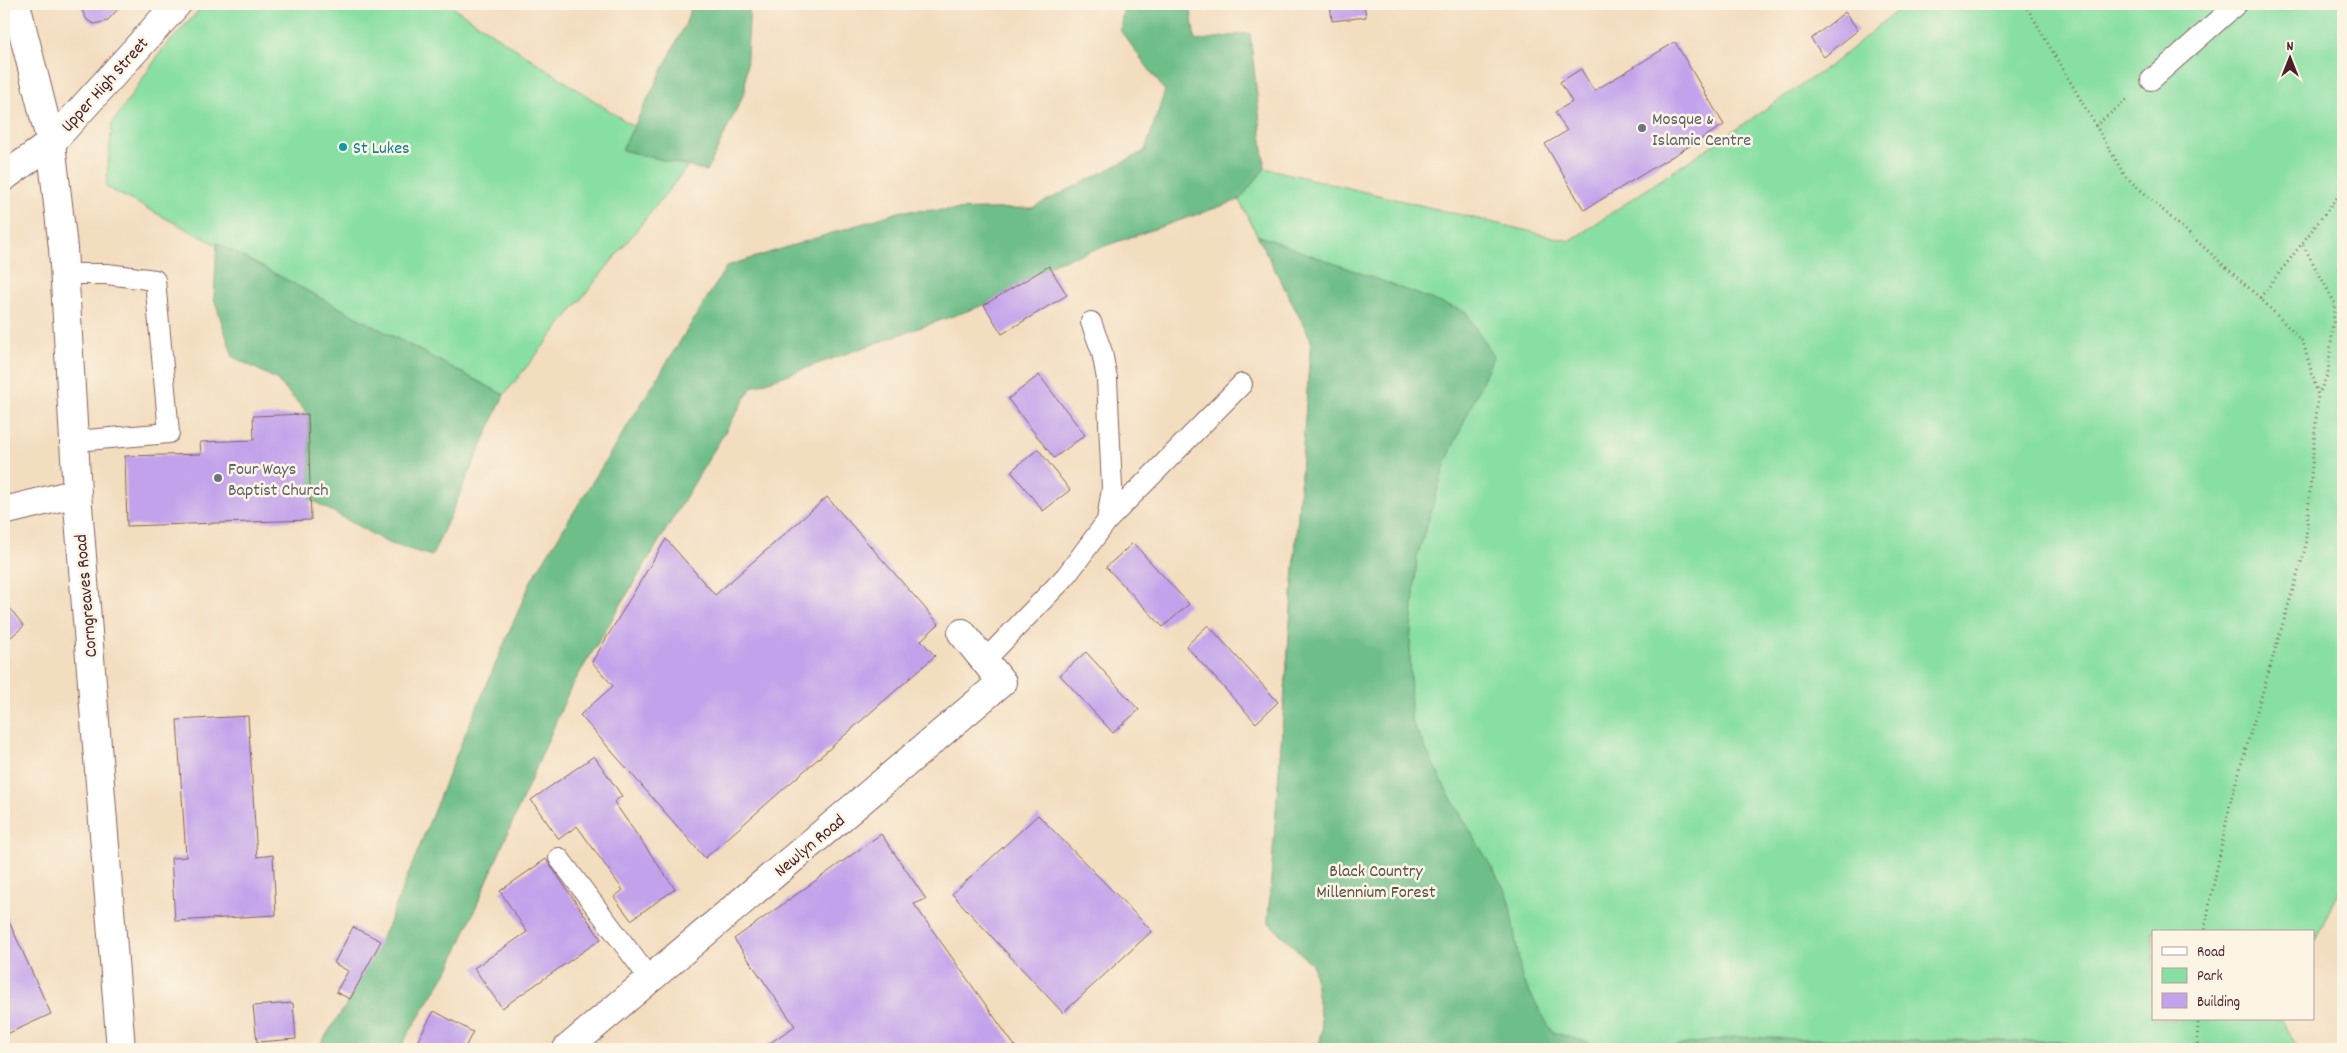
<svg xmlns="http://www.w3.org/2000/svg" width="2347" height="1053" font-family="Dekko,sans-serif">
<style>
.green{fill:#88dfa3;stroke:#697f67}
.forest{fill:#6ebe89;stroke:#5c6e5a}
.building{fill:#c2a3eb}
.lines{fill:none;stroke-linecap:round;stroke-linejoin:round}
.service-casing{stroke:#85625f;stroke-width:22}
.minor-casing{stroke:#85625f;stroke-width:30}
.secondary-casing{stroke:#85625f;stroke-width:30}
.path{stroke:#85625f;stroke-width:3;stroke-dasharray:1 4;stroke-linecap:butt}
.service{stroke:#fff;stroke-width:20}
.minor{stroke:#fff;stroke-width:28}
.secondary{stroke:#fff;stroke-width:28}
.worship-dot{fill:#6b7280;stroke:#fcf5e5;stroke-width:2}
.culture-dot{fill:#0f9aa8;stroke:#fcf5e5;stroke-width:2}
.labels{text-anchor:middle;stroke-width:5;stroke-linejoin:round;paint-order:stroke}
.street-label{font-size:18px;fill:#4a1f2b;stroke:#fcf5e5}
.worship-label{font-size:18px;fill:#5b616d;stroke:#fcf5e5;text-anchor:start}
.culture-label{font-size:18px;fill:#0d838f;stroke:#fcf5e5;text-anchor:start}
.park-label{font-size:18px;fill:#5a4f49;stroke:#fcf5e5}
</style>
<rect width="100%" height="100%" fill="#fcf5e5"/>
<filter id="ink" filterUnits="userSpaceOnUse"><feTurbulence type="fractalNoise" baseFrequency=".02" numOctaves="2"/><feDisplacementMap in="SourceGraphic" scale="10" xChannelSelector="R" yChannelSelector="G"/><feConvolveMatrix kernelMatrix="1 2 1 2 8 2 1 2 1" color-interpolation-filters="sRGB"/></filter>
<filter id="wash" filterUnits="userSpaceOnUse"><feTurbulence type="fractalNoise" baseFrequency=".0096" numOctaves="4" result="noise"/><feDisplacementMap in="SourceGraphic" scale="20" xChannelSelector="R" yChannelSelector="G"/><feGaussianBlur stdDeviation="1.12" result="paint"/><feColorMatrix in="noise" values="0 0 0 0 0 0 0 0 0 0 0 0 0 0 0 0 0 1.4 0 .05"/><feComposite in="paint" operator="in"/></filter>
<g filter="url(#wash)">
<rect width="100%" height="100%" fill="#f3ddbf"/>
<!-- green -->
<path class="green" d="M205,4H448L634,127L622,150L688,166L504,395L106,187L112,124L162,50Z
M1905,4H2343V881L2313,945V932H2153V1019H2282L2298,1049H1319L1322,1029L1313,965L1268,922L1311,339L1239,200L1265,168L1570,241L1834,63Z"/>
<!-- forest -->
<path class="forest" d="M693,4H750L745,91L707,171L622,150L685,25Z
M1124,4H1190L1195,41L1250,33L1265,168L1239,200L1055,263L984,305L752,387L570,689L450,967L399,1049H317L350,999L388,925L455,758L532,579L727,266L902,211L1032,208L1145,151L1165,91L1120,30Z
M1257,235L1466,312L1493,357L1446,462L1417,557L1410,644L1411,720L1448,793L1508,895L1522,979L1552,1032L1612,1049H1319L1322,1029L1313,965L1268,922L1311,339Z
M217,243L504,395L432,556L388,543L310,499L308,414L276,379L233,357L214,298Z
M1736,1037L1886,1041H2056L2090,1049H1652Z"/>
<g id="blocks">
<!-- building -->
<path class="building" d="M79,4H123L107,21L94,24L87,20Z
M1230,4H1283V6L1231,8Z
M1330,4H1364L1366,17L1332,21Z
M1845,12L1858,30L1824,57L1811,39Z
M1675,42L1724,125L1584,210L1545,144L1567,131L1555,112L1572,102L1560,82L1581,69L1594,91Z
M1049,266L1067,295L1002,334L984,305Z
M1039,375L1085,435L1054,458L1008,399Z
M308,414L311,520L127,526L125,456L201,454L200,442L254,440L253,416Z
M1038,449L1070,490L1043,511L1011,471Z
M827,497L939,624L921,640L935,656L705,858L580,715L613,686L592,662L666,539L715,595Z
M1133,543L1189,604L1163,627L1106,567Z
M4,601L24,626L4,643Z
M1208,625L1278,702L1256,723L1186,646Z
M1086,652L1139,710L1113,733L1060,675Z
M248,716L257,857L273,855L276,915L175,921L171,858L186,857L177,720Z
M594,756L622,796L614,802L675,889L631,920L614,897L623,890L577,826L559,839L531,800Z
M1038,815L1152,931L1063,1013L952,894Z
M881,834L926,899L914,904L1017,1049H761L795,1026L734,939Z
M546,859L601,939L502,1008L474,968L527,932L500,891Z
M6,915L51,1014L7,1034L4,1027V916Z
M353,927L381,941L350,999L336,992L348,971L334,963Z
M293,1003L296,1039L257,1042L253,1006Z
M434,1011L473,1032L464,1049H413Z"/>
</g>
</g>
<g filter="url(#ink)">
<use href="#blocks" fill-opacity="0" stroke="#85625f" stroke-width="1"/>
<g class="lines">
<defs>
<path id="service" d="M2151,80L2237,4
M64,274H107L155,280L169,433L75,441
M1107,521L1242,384
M984,661L1066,576L1107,521L1112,488L1107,379L1102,352L1091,322
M559,858L650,979"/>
<path id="minor" d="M4,177L51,143L177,4
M4,511L77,493
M567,1049L1002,682L962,633"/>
<path id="secondary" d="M16,4L51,143L63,248L77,493L121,1049"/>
</defs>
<!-- service casing -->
<use href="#service" class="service-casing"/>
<!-- minor casing -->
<use href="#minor" class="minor-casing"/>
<!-- secondary casing -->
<use href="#secondary" class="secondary-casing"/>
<!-- path -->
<path class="path" d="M2025,4L2125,176L2260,298L2303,342L2318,395L2305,549L2231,799L2204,932
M2095,126L2129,98
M2303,245L2335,303L2328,373L2319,394
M2260,298L2343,190
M2197,1049L2198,1019"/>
<!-- service -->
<use href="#service" class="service"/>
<!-- minor -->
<use href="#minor" class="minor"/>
<!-- secondary -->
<use href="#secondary" class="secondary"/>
</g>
</g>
<!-- markers -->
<g class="worship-dot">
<circle cx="1642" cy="128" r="5"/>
<circle cx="218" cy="478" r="5"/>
</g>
<circle class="culture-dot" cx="343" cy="147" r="5"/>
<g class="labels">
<!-- street labels -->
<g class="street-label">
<text transform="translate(104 84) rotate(-48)" y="6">Upper High Street</text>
<text transform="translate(85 596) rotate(-95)" y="6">Corngreaves Road</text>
<text transform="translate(809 845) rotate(-40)" y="6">Newlyn Road</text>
</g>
<!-- worship labels -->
<g class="worship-label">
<text x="1652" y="124">Mosque &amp;<tspan x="1652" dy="21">Islamic Centre</tspan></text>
<text x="228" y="474">Four Ways<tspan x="228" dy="21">Baptist Church</tspan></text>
</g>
<!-- culture labels -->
<g class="culture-label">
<text x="353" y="153">St Lukes</text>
</g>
<!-- park labels -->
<g class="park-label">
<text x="1376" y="876">Black Country<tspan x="1376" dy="21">Millennium Forest</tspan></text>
</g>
</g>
<!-- margin -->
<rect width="2347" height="1053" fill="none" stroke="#fcf5e5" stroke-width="20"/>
<!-- legend -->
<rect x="2152" y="930" width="162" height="90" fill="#fcf5e5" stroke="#b59f9b"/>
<rect x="2162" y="947" width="25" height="8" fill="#ffffff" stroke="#b59f9b"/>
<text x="2197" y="956" font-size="15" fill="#4a1f2b">Road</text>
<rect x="2162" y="968" width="25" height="15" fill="#88dfa3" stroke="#b59f9b"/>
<text x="2197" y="980" font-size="15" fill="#4a1f2b">Park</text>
<rect x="2162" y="993" width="25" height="15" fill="#c2a3eb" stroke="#b59f9b"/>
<text x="2197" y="1006" font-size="15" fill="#4a1f2b">Building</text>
<!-- north arrow -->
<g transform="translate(2290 58)" stroke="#fcf5e5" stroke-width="4" paint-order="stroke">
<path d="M0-4L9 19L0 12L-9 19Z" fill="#4a1f2b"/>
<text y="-8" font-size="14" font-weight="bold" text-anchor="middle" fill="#4a1f2b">N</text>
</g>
</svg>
